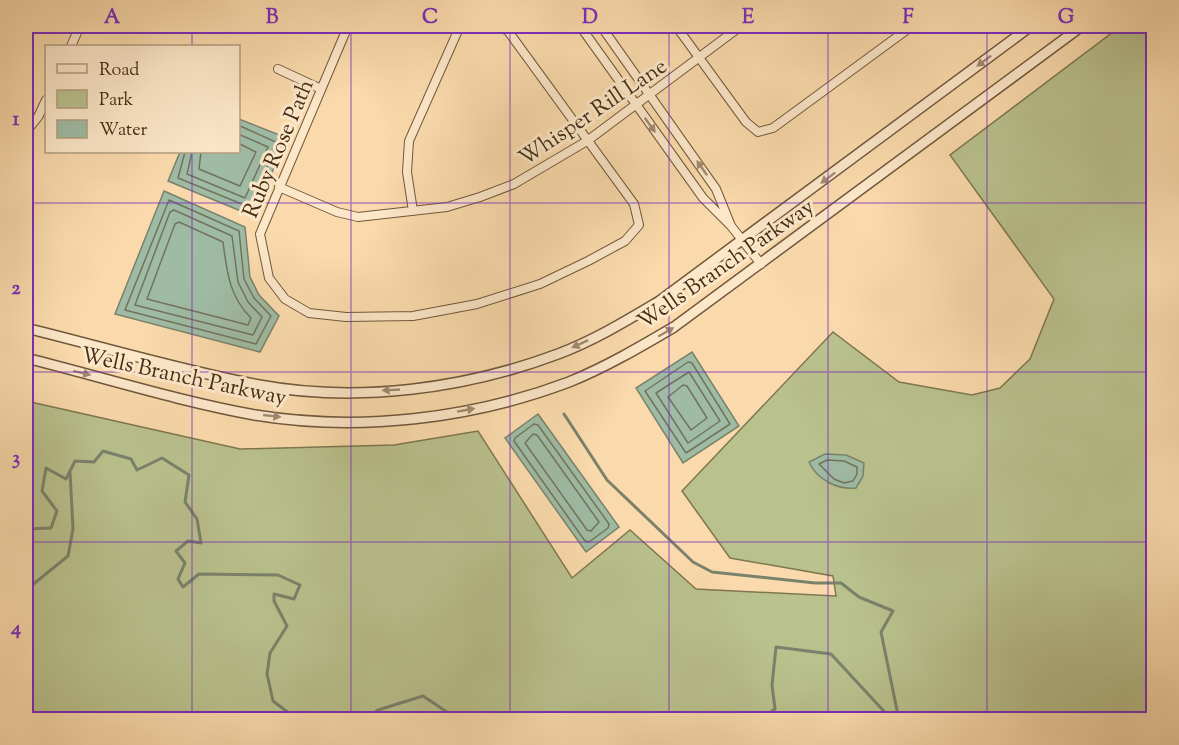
<svg xmlns="http://www.w3.org/2000/svg" width="1179" height="745" font-family="'Sorts Mill Goudy',serif">
<style>
.green{fill:#b9c18d;stroke:#7e7751;stroke-width:1.5}
.water{fill:#9fbba4;stroke:#7a826b;stroke-width:1.5}
.lines{fill:none;stroke-linecap:round;stroke-linejoin:round}
.shore{stroke:#71745c;stroke-width:1.5}
.stream{stroke:#7a826b;stroke-width:3}
.minor-casing{stroke:#71583b;stroke-width:10}
.tertiary-casing{stroke:#71583b;stroke-width:12}
.minor{stroke:#fce7c9;stroke-width:8}
.tertiary{stroke:#fce7c9;stroke-width:9}
.oneway{fill:#a08a6f}
.grid{fill:none;stroke:#7b2cbf;stroke-width:1.5;stroke-opacity:0.55}
.labels{text-anchor:middle;stroke-width:6;stroke-linejoin:round;paint-order:stroke}
.street-label{font-size:22px;fill:#432d15;stroke:#fce7c9}
.neatline{fill:none;stroke:#7b2cbf;stroke-width:2}
.grid-label{font-size:20px;text-anchor:middle;font-weight:bold;fill:#7b2cbf}
</style>
<rect width="100%" height="100%" fill="#fadaac"/>
<filter id="stains"><feTurbulence type="fractalNoise" baseFrequency=".00333" numOctaves="4"/><feColorMatrix values="0 0 0 0 .2 0 0 0 0 .09 0 0 0 0 .02 0 0 0 .5 -.17"/></filter>
<radialGradient id="worn" r=".72"><stop offset=".6" stop-color="#630" stop-opacity="0"/><stop offset="1" stop-color="#630" stop-opacity=".3"/></radialGradient>
<!-- green -->
<path class="green" d="M1121,26H1153V719L26,720V401L240,449L394,445L478,431L572,578L630,530L696,589L836,596L833,576L730,558L682,491L833,332L899,382L972,395L1000,388L1030,359L1054,299L950,155Z"/>
<!-- water -->
<path class="water" d="M239,119L287,138L253,216L168,181L180,152H238Z
M164,191L245,227L250,277L259,295L279,316L260,352L115,314Z
M692,352L739,426L683,463L636,388Z
M538,414L619,527L586,552L505,438Z
M825,454L846,455L864,463L863,476L856,488C838,490 817,480 809,462Z"/>
<g class="lines">
<!-- shore -->
<path class="shore" d="M185,152L178,178L249,207L278,143L238,125
M192,152L187,174L245,198L268,147L238,134
M201,152L199,169L240,186L256,152L238,143
M169,200L239,231L244,279L254,298L271,316L256,344L125,310Z
M174,210L232,236L238,282L248,302L262,317L253,335L135,305L170,212Z
M179,222L223,242C227,272 229,296 251,318L248,325L147,299L175,224Z
M688,362L692,363L730,424L686,453L645,391Z
M689,372L720,421L688,443L656,393Z
M683,385L687,386L707,418L691,430L668,397Z
M534,424L538,425L609,524L608,528L589,542L585,541L514,441L515,438Z
M533,434L537,435L599,522L591,531L587,530L525,443Z
M827,460L844,461L857,467V474L853,481L844,483L834,479L819,464Z"/>
<!-- stream -->
<path class="stream" d="M564,414L607,480L693,562L712,572L815,583H841L859,597L893,611L881,632L899,720
M26,529L51,528L57,511L42,491L46,468L66,479L75,461L94,462L103,451L131,459L137,470L162,458L189,475L185,502L197,519L201,543L188,541L176,551L185,563L178,579L183,587L199,574L278,575L300,585L294,599L274,594V601L287,626L270,653L267,674L273,701L298,720
M26,590L68,556L73,529L70,472
M363,720L378,710L423,696L459,720
M758,720L775,709L772,685L776,647L831,654L892,720"/>
<defs>
<path id="minor" d="M348,26L260,234L269,278L285,299L309,313L346,317L413,316L477,304L540,284L588,261L625,241L639,225L634,204L508,31L497,26
M580,26L703,198L731,226L716,189L601,26
M676,26L746,122L758,132L773,128L912,26
M71,46L80,26
M278,69L321,89
M26,132L38,117L46,100
M279,187L337,212L358,217L447,207L480,197L514,184L587,141L741,26
M413,211L407,172L409,141L460,26
M731,226L761,264"/>
<path id="tertiary" d="M26,328C103,347 180,370 259,385C357,403 465,389 558,354C593,341 626,321 658,302L1031,26
M26,358C102,377 178,401 255,415C359,432 471,419 569,382C606,367 640,347 674,327L1082,26"/>
</defs>
<!-- minor casing -->
<use href="#minor" class="minor-casing"/>
<!-- tertiary casing -->
<use href="#tertiary" class="tertiary-casing"/>
<!-- minor -->
<use href="#minor" class="minor"/>
<!-- tertiary -->
<use href="#tertiary" class="tertiary"/>
</g>
<!-- one-way arrows -->
<defs><path id="oneway-solid" d="M-6-.8H1V-3.2L6.5 0L1 3.2V.8H-6Z" transform="scale(1.5)"/></defs>
<g class="oneway">
<use href="#oneway-solid" transform="translate(984 61) rotate(143)"/>
<use href="#oneway-solid" transform="translate(650 125) rotate(54)"/>
<use href="#oneway-solid" transform="translate(702 168) rotate(-125)"/>
<use href="#oneway-solid" transform="translate(828 178) rotate(143)"/>
<use href="#oneway-solid" transform="translate(666 332) rotate(-30)"/>
<use href="#oneway-solid" transform="translate(580 344) rotate(155)"/>
<use href="#oneway-solid" transform="translate(82 373) rotate(14)"/>
<use href="#oneway-solid" transform="translate(391 390) rotate(177)"/>
<use href="#oneway-solid" transform="translate(466 410) rotate(-10)"/>
<use href="#oneway-solid" transform="translate(272 416) rotate(6)"/>
</g>
<!-- grid -->
<path class="grid" d="M192,26V46M351,26V720M510,26V720M669,26V720M828,26V720M987,26V720M192,152V720M26,203H1154M26,372H1154M26,542H1154"/>
<g class="labels">
<!-- street labels -->
<g class="street-label">
<text transform="translate(592 111) rotate(-34)" y="8">Whisper Rill Lane</text>
<text transform="translate(277 148) rotate(-67)" y="8">Ruby Rose Path</text>
<text transform="translate(725 263) rotate(-35)" y="8">Wells Branch Parkway</text>
<text transform="translate(184 375) rotate(12)" y="8">Wells Branch Parkway</text>
</g>
</g>
<!-- margin -->
<rect width="1179" height="745" fill="none" stroke="#fadaac" stroke-width="66"/>
<!-- legend -->
<rect x="45" y="45" width="195" height="108" fill="#fce7c9" stroke="#b29d81" stroke-width="1.5"/>
<rect x="57" y="64" width="30" height="9" fill="#fce7c9" stroke="#b29d81" stroke-width="1.5"/>
<text x="99" y="75" font-size="18" fill="#432d15">Road</text>
<rect x="57" y="90" width="30" height="18" fill="#b9c18d" stroke="#b29d81" stroke-width="1.5"/>
<text x="99" y="105" font-size="18" fill="#432d15">Park</text>
<rect x="57" y="120" width="30" height="18" fill="#9fbba4" stroke="#b29d81" stroke-width="1.5"/>
<text x="99" y="135" font-size="18" fill="#432d15">Water</text>
<rect x="33" y="33" width="1113" height="679" class="neatline"/>
<g class="grid-label">
<text x="112" y="23">A</text>
<text x="272" y="23">B</text>
<text x="430" y="23">C</text>
<text x="590" y="23">D</text>
<text x="748" y="23">E</text>
<text x="908" y="23">F</text>
<text x="1066" y="23">G</text>
<text x="16" y="125">1</text>
<text x="16" y="294">2</text>
<text x="16" y="464">3</text>
<text x="16" y="634">4</text>
</g>
<rect width="100%" height="100%" filter="url(#stains)"/>
<rect width="100%" height="100%" fill="url(#worn)"/>
</svg>
